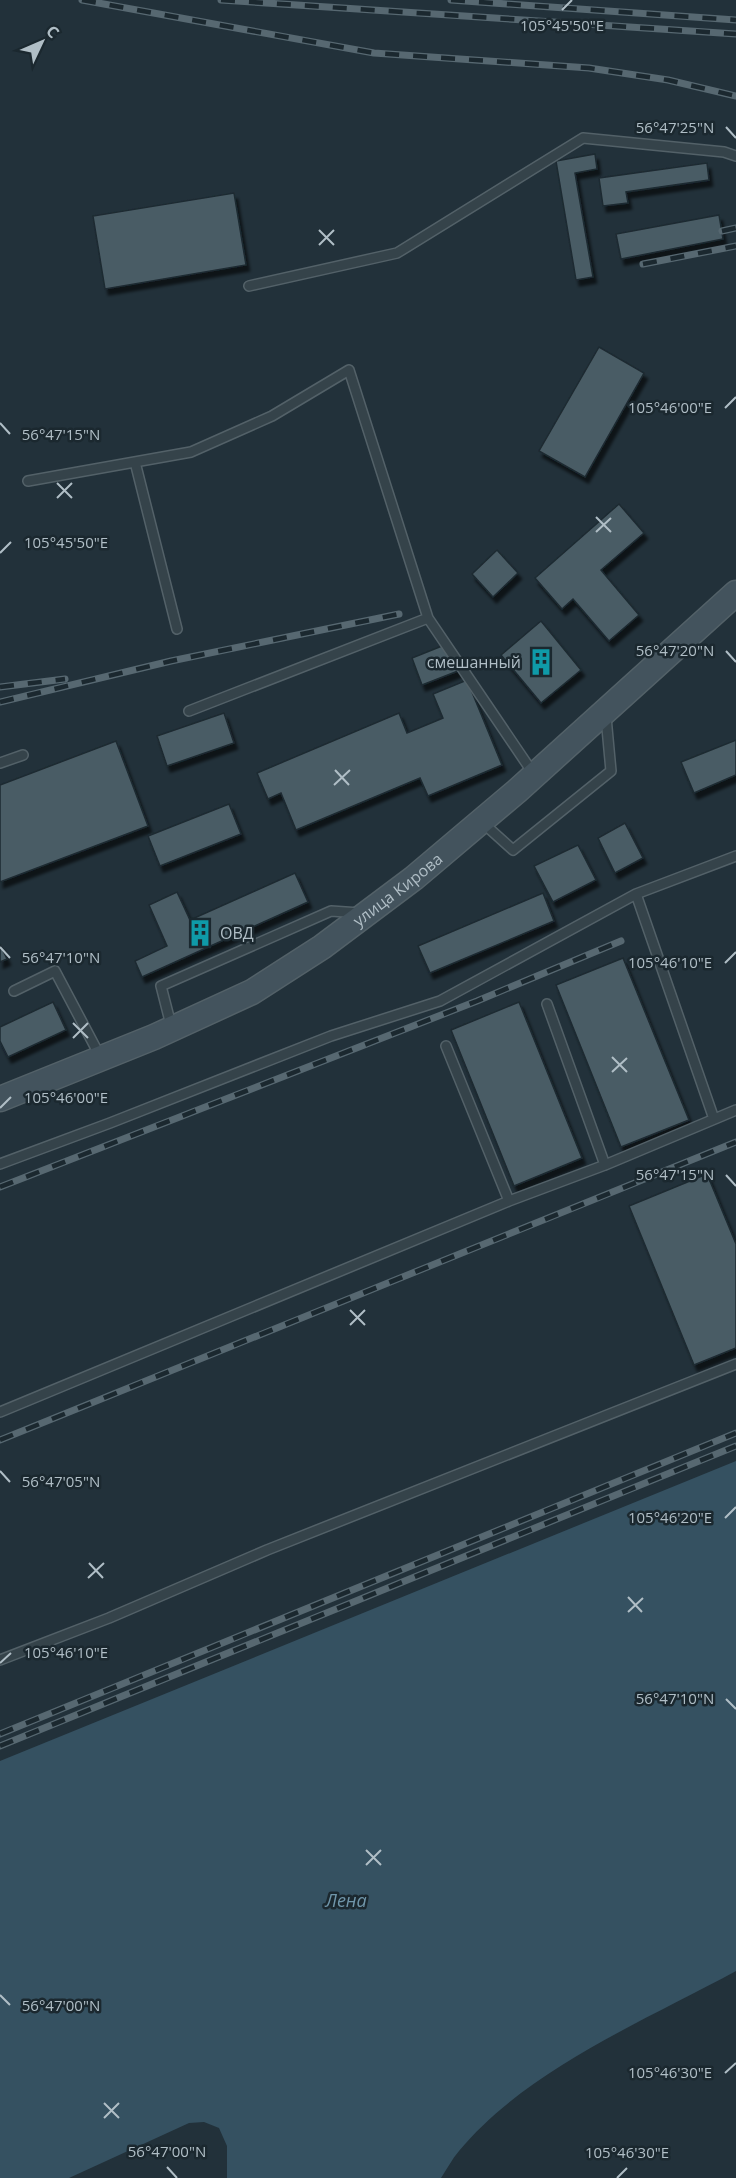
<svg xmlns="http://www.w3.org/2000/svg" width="736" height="2178" font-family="'Open Sans',sans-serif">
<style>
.water{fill:#355161}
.building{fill:#4a5c65;stroke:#1d2a31;stroke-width:1.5;filter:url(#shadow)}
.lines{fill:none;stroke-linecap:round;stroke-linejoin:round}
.service-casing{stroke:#536168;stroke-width:12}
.secondary-casing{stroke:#536168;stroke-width:27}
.service{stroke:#35434a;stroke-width:9}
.secondary{stroke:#43535d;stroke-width:24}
.rail-casing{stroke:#576871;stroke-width:7}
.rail{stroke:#1b282f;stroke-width:4.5;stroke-dasharray:14;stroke-linecap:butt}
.ticks{fill:none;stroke:#b0bec6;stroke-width:2}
.labels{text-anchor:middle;stroke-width:5;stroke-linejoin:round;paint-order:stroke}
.poi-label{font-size:16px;fill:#b0bec6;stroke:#1b282f;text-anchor:end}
.street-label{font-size:16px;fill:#b0bec6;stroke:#1b282f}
.water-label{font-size:18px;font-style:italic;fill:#7096aa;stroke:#1b282f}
.ticks-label{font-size:15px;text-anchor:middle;fill:#b0bec6;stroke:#1b282f;stroke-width:5;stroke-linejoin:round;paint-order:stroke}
</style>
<defs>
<filter id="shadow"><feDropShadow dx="3.5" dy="6" stdDeviation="1.5" flood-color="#0009"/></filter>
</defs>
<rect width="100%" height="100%" fill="#22313a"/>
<!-- water -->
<path class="water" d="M736,1461V1971C644,2021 526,2070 459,2151C452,2159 447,2169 441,2178H227V2146L219,2128L204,2122L189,2123L69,2178H0V1761Z"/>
<!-- building -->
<path class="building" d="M595,154L597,169L575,173L593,277L576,280L556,161Z
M707,163L709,180L626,192L628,203L603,206L599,178Z
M234,193L246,265L105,289L93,216Z
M719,215L723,239L621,259L616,234Z
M599,347L644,373L585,477L539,451Z
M619,504L644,533L601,570L639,615L609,641L573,599L562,609L535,578Z
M497,550L518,573L493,597L472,574Z
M541,621L581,670L541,703L501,655Z
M447,644L458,671L422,685L412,658Z
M467,680L502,765L428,796L420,778L296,830L281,793L268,799L257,773L399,713L407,733L443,718L433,694Z
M224,713L234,743L167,766L157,736Z
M736,740V775L694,793L681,762Z
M116,741L148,826L0,882V785Z
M229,804L241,834L160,866L148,836Z
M625,823L643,858L615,873L598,838Z
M578,845L596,880L553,902L534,866Z
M295,873L308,902L142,977L135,961L167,946L149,905L177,892L190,920Z
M543,893L554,921L430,973L418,946Z
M0,944L7,959L0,962Z
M623,958L689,1120L621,1147L556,985Z
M53,1002L66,1030L8,1057L0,1041V1027Z
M519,1002L582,1158L514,1186L451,1030Z
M707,1174L736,1244V1348L694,1365L629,1206Z"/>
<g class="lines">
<defs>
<path id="service" d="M249,286L397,253L583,138L724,152L736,156
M135,462L177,629
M28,481L191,452L272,416L349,370L428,618
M189,711L428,618L533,773
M0,763L23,755
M483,823L513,850L611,771L606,717
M14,991L55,971L101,1058
M547,1004L605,1165
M172,1029L161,986L331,911L360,913
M446,1046L509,1201
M714,1119L636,894L736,856
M0,1164L110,1123L331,1036L440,1001L636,894
M0,1412L509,1201L605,1165L736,1110
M0,1660L109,1618L267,1550L736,1364"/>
<g id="secondary">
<path id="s1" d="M0,1099L154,1037L252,992L322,947L414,878L517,791L736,593"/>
</g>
</defs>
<!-- service casing -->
<use href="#service" class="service-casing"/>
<!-- secondary casing -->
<use href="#secondary" class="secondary-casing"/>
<!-- service -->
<use href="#service" class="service"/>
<!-- secondary -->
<use href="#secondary" class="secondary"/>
<defs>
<path id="rail" d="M82,0L374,53L589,68L668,80L736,96
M221,0L736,34
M451,0L736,20
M722,231L736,228
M643,264L736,246
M0,687L65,679
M0,702L171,661L399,614
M0,1187L477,1001L621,941
M0,1440L736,1142
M0,1734L736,1433
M0,1746L736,1446"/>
</defs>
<!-- rail casing -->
<use href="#rail" class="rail-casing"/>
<!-- rail -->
<use href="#rail" class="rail"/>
</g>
<!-- ticks -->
<path class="ticks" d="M562,10L572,0M726,127L736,138M319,230L334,245M319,245L334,230M725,408L736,397M0,423L10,434M57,483L72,498M57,498L72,483M596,517L611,532M596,532L611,518M0,553L11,542M726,651L736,662M335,770L349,785M334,785L350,770M0,947L10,958M725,963L736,952M73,1023L88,1038M73,1038L88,1023M612,1057L627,1072M612,1072L627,1058M0,1108L11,1097M726,1175L736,1186M350,1310L365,1325M350,1325L365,1310M0,1471L10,1482M725,1518L736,1507M89,1563L103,1578M88,1578L104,1563M628,1597L642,1612M628,1612L643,1598M0,1663L11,1653M726,1699L736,1709M366,1850L381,1865M366,1865L381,1850M0,1995L10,2005M725,2073L736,2063M104,2103L119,2118M104,2118L119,2103M167,2167L177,2178M617,2178L627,2168"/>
<!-- icons -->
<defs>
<symbol id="building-bare" viewBox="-9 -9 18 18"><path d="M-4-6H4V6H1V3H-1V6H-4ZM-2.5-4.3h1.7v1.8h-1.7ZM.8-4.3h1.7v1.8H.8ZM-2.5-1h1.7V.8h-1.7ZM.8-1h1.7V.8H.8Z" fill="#0f9aa8" stroke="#1b282f" stroke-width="2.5" paint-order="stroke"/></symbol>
</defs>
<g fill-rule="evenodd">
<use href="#building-bare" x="522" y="643" width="38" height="38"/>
<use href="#building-bare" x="181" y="914" width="38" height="38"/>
</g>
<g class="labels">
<!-- poi labels -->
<g class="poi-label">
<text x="521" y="668">смешанный</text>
<text x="220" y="939" text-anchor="start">ОВД</text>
</g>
<!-- street labels -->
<g class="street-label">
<text dy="6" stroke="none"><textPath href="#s1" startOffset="452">улица Кирова</textPath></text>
</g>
<!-- water labels -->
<g class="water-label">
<text x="346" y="1907">Лена</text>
</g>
</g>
<g class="ticks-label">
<text x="562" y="31">105°45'50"E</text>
<text x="675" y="133">56°47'25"N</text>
<text x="670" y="413">105°46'00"E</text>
<text x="61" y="440">56°47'15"N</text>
<text x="66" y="548">105°45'50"E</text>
<text x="675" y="656">56°47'20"N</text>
<text x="61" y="963">56°47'10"N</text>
<text x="670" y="968">105°46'10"E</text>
<text x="66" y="1103">105°46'00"E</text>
<text x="675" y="1180">56°47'15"N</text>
<text x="61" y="1487">56°47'05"N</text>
<text x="670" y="1523">105°46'20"E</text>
<text x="66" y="1658">105°46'10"E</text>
<text x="675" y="1704">56°47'10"N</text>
<text x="61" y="2011">56°47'00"N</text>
<text x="670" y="2078">105°46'30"E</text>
<text x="167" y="2157">56°47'00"N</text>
<text x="627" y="2158">105°46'30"E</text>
</g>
<!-- north arrow -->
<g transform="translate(42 42) rotate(46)" stroke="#1b282f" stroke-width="4.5" paint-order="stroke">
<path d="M0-4.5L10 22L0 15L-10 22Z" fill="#b0bec6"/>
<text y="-9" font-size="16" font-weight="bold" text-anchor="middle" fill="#b0bec6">С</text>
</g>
</svg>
